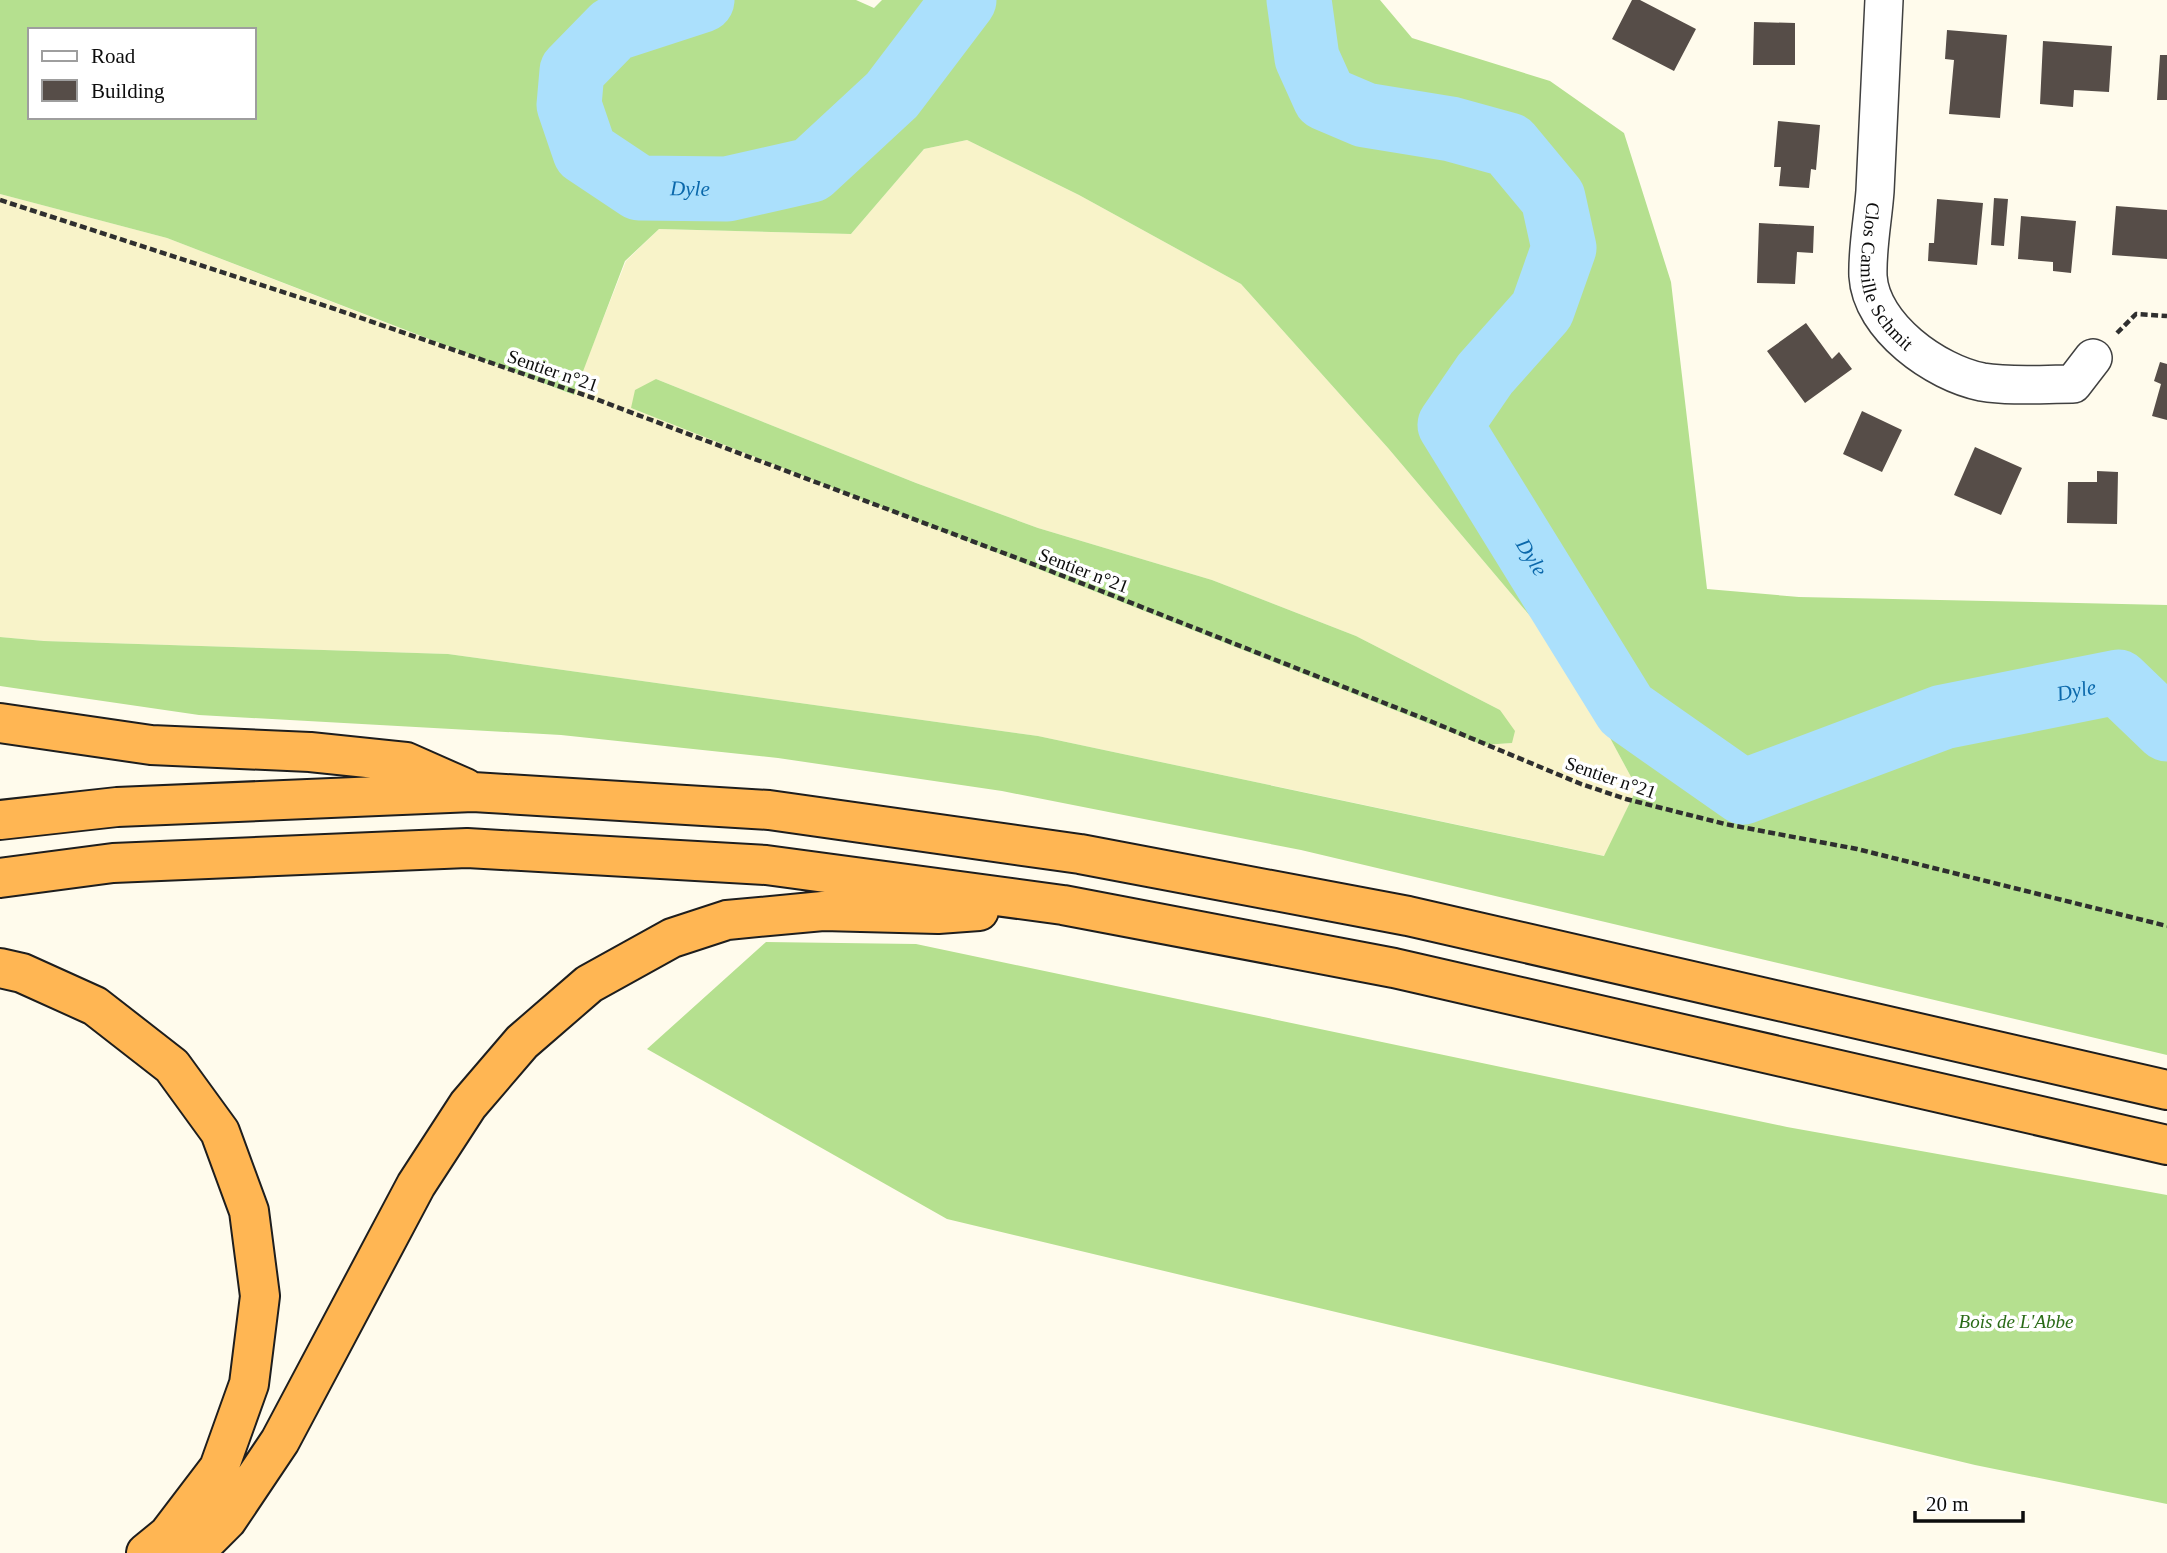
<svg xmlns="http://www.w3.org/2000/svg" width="2167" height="1553" font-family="'Times New Roman',serif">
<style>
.farmland{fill:#f8f3c9;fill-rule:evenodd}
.forest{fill:#b5e08f;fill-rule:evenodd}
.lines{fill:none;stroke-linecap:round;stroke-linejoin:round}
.river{stroke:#abe0fc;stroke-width:65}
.building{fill:#564d48}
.minor-casing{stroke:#404040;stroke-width:40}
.trunk-casing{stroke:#1e1e1e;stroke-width:42}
.path{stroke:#2f2f2f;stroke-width:4.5;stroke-dasharray:7 3.5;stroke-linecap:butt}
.minor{stroke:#fff;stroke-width:37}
.trunk{stroke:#ffb653;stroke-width:38}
.labels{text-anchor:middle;stroke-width:7;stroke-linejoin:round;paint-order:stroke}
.street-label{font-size:19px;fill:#0d0d0d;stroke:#fff}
.park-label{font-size:19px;font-style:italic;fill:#2a6b17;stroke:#fff}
.water-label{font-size:21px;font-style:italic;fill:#0a68ab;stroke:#fff}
</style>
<rect width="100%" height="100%" fill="#fffbec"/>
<!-- farmland -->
<path class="farmland" d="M967,140L1079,195L1241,284L1388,448L1569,662L1637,788L1605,856L1038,736L448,654L44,641L0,637V194L167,238L573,395L626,261L659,229L851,234L924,149ZM656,379L916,483L1038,528L1212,580L1356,636L1500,710L1512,743L1483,745L631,408Z"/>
<!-- forest -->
<path class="forest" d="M0,0H856L874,8L882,0H1380L1412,38L1550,81L1624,133L1671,282L1707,589L1799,597L2167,605V1055L1301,850L1002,791L778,758L561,735L199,715L0,686V637L44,641L448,654L1038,736L1604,856L1637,788L1569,662L1388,448L1241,284L1079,195L967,140L924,149L851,234L659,229L625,261L574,395L167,238L0,194ZM30,30H254V117H30Z
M656,379L916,483L1038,528L1212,580L1356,636L1500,710L1515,731L1512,743L1483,745L631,408L635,390Z
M766,942L916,944L1787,1127L2167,1195V1504L1975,1465L947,1219L647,1049Z"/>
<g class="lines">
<!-- river -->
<g class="river">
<path id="s1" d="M702,0L613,29L572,71L569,105L585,152L639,188L727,189L811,170L892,95L964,0"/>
<path id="s2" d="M1299,0L1307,58L1325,98L1365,115L1451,129L1509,145L1553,198L1564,248L1542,310L1485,374L1450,425L1626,710L1743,792L1943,717L2118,682L2167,729"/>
</g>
</g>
<!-- building -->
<path class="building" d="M1632,0H1640L1696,29L1674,71L1612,39Z
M1754,22L1795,23V65H1753Z
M1947,30L2007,35L2000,118L1949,114L1954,60L1945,59Z
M2043,41L2112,46L2109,92L2074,90L2073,107L2040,104Z
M2160,55H2167V100H2157Z
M1778,121L1820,125L1816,170L1811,169L1809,188L1779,186L1781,167H1774Z
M1994,198L2008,199L2004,246L1991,245Z
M1937,199L1983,203L1977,265L1928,261L1929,243H1934Z
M2116,206L2167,210V259L2112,255Z
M2021,216L2076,221L2071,273L2053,271V262L2018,259Z
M1759,223L1814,226L1813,253L1797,252L1795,284L1757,283Z
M1806,323L1832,359L1839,352L1852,369L1805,403L1767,351Z
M2160,362L2167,364V420L2152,416L2161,384L2154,381Z
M1862,411L1902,430L1882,472L1843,454Z
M1975,447L2022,468L2001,515L1954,495Z
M2097,471L2118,472L2117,524L2067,523L2068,482H2097Z"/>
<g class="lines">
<defs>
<g id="minor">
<path id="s3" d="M1884,0C1881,64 1878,128 1875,191C1873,219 1867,249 1868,276C1871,327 1936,373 1982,382C2011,387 2043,384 2073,384L2093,358"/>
</g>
<path id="trunk" d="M0,723L151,745L310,752L406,762L465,788
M0,820L117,807L473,792L769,810L1080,854L1408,916L2167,1090
M0,878L113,863L467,848L766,865L1063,905L1394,968L2167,1145
M0,968L22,973L95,1006L172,1066L220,1132L249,1211L260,1296L249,1384L219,1468L168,1535L146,1553
M194,1553L227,1520L280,1441L416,1185L468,1105L522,1042L589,984L672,938L727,920L823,911L938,914L979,911"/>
</defs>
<!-- minor casing -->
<use href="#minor" class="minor-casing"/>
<!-- trunk casing -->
<use href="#trunk" class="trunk-casing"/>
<!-- path -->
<path class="path" d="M0,200L332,308L593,398L1038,566L1430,721L1581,784L1626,799L1725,824L1857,849L2167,926
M2117,333L2136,314L2167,316"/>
<!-- minor -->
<use href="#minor" class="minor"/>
<!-- trunk -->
<use href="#trunk" class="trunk"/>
</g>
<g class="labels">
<!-- street labels -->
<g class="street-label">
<text dy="7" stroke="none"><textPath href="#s3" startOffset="282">Clos Camille Schmit</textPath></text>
<text transform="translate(553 370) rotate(19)" y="7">Sentier n°21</text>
<text transform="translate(1084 570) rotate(21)" y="7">Sentier n°21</text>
<text transform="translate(1611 777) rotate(19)" y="7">Sentier n°21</text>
</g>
<!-- park labels -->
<g class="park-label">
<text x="2016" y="1328">Bois de L'Abbe</text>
</g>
<!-- water labels -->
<g class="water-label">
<text dy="7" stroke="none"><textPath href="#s1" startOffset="352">Dyle</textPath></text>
<text dy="7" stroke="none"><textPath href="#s2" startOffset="782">Dyle</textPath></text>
<text dy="7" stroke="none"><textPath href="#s2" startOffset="1454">Dyle</textPath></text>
</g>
</g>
<!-- legend -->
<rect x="28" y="28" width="228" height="91" fill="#ffffff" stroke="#9e9e9e" stroke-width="2"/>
<rect x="42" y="51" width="35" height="10" fill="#ffffff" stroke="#9e9e9e" stroke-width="2"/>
<text x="91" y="63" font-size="21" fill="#0d0d0d">Road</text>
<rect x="42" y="80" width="35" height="21" fill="#564d48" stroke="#9e9e9e" stroke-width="2"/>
<text x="91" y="98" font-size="21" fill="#0d0d0d">Building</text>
<!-- scale -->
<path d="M1915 1511v10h108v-10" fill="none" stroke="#0d0d0d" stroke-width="3.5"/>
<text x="1926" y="1511" font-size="21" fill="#0d0d0d" stroke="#ffffff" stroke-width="5" paint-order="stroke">20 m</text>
</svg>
